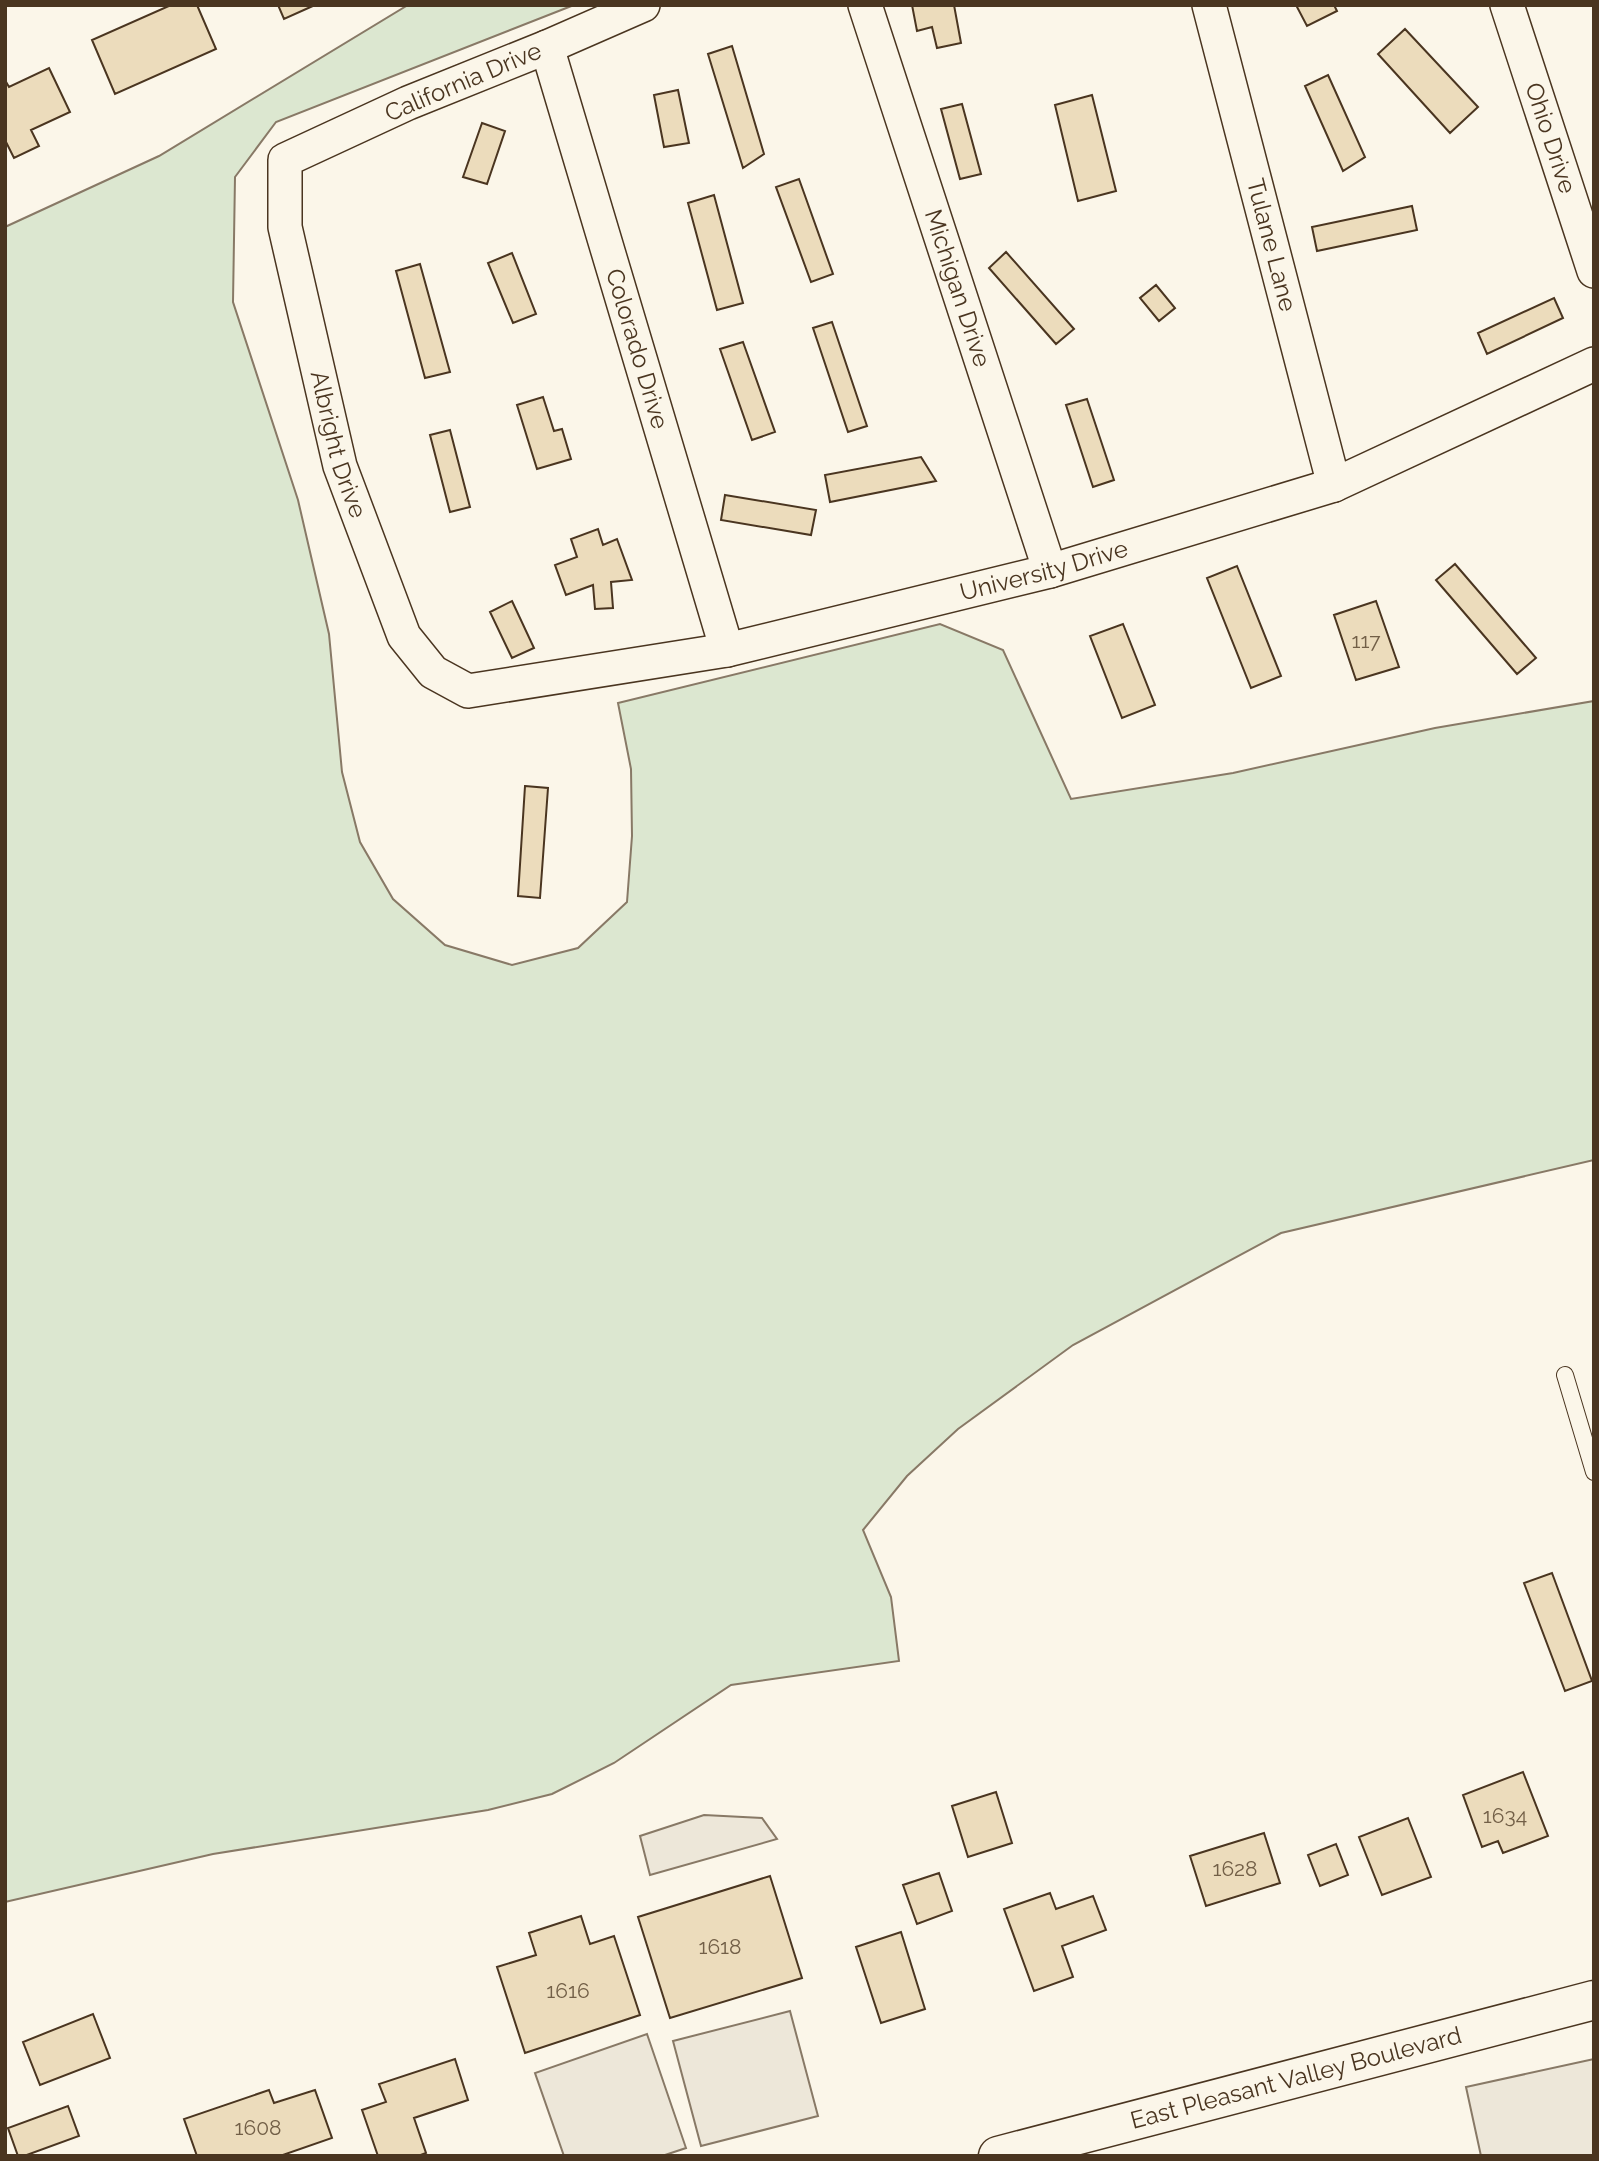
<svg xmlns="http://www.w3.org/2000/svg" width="1599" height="2161" font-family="Raleway,sans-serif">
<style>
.green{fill:#dce7d0;stroke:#887966;stroke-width:2}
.parking{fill:#ede7d9;stroke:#887966;stroke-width:2}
.building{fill:#ecdcbc;stroke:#4a3520;stroke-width:2}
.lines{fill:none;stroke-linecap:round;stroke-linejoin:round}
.service-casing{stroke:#4a3520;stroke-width:18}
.minor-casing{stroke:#4a3520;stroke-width:36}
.primary-casing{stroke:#4a3520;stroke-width:41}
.service{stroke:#fbf6e9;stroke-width:16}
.minor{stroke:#fbf6e9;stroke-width:33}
.primary{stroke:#fbf6e9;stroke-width:38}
.labels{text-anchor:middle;stroke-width:5;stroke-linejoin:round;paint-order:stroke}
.number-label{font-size:21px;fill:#725f47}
.street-label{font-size:24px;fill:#4a3520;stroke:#fbf6e9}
</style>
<rect width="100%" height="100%" fill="#fbf6e9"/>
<!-- green -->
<path class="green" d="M408,5H574L276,122L235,177L233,302L298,500L329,634L342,772L360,842L393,899L445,945L512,965L578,948L627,902L632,836L631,769L618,703L940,624L1003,650L1071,799L1233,773L1435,728L1594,701V1160L1281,1233L1073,1345L958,1429L907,1476L863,1530L891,1597L899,1661L731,1685L614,1763L552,1794L488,1810L213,1854L5,1902V227L159,156Z"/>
<!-- parking -->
<path class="parking" d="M704,1815L762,1818L777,1839L650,1875L640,1836Z
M790,2011L818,2116L701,2146L673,2041Z
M647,2034L686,2148L662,2156H564L535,2073Z
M1594,2059V2156H1481L1466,2087Z"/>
<!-- building -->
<path class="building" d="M171,5H197L216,49L115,94L92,40Z
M278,5H315L284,19Z
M912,5H954L961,43L937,48L932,27L917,31Z
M1296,5H1334L1337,11L1307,26Z
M1405,29L1478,107L1450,133L1378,54Z
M732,46L764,154L743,168L708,54Z
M49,68L70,112L31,130L39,146L14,158L5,140V80L9,87Z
M1328,75L1365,157L1343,171L1305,86Z
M678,90L689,143L664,147L654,95Z
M1092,95L1116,191L1078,201L1055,105Z
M962,104L981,174L960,179L941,109Z
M482,123L505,131L487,184L463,177Z
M799,179L833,274L811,282L776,187Z
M714,195L743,303L717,310L688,203Z
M1412,206L1417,230L1317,251L1312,227Z
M1006,252L1074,329L1056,344L989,268Z
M512,253L536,314L513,323L488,263Z
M420,264L450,372L425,378L396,271Z
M1156,285L1175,308L1159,321L1140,298Z
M1554,298L1563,318L1487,354L1478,333Z
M832,322L867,426L848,432L813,328Z
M743,342L775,432L752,440L720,349Z
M543,397L554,431L562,429L571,459L537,469L517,405Z
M1087,399L1114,480L1093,487L1066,405Z
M450,430L470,507L450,512L430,435Z
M921,457L936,481L830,502L825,475Z
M725,495L816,510L811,535L721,520Z
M598,529L603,545L617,539L632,580L611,582L613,608L595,609L593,585L566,595L555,565L577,557L571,539Z
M1455,564L1536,658L1517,674L1436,580Z
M1237,566L1281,676L1251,688L1207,578Z
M512,601L534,648L512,658L490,612Z
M1376,601L1399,667L1356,680L1334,615Z
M1123,624L1155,705L1122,718L1090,636Z
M525,786L548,788L540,898L518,896Z
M1552,1573L1592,1681L1565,1691L1524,1583Z
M1523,1772L1548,1836L1503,1853L1498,1841L1482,1847L1463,1795Z
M996,1792L1012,1843L968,1857L952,1806Z
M1408,1818L1431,1877L1382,1895L1359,1837Z
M1264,1833L1280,1883L1206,1906L1190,1856Z
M1336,1844L1348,1875L1320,1886L1308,1855Z
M939,1873L952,1911L917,1924L903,1885Z
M770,1876L802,1978L670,2018L638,1917Z
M1050,1893L1056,1909L1093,1896L1106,1930L1062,1946L1073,1977L1034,1991L1004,1909Z
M581,1916L590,1944L614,1936L640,2015L525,2053L497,1967L536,1955L529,1933Z
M901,1932L925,2009L881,2023L856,1947Z
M93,2014L110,2058L40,2085L23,2042Z
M455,2059L468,2100L414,2118L426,2153L418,2156H378L362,2110L386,2102L379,2084Z
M269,2090L274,2103L315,2090L332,2138L280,2156H197L184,2119Z
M68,2106L79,2136L24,2156H18L8,2128Z"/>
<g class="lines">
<defs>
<path id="service" d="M1565,1375L1594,1472"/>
<g id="minor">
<path id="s1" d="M643,5L547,47L408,103L285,160V227L340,466L404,636L433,672L468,691L727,650L1050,571L1334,485L1594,364"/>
<path id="s2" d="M865,5L1050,571"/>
<path id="s3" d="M1209,5L1334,485"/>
<path id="s4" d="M1507,5L1594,271"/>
<path id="s5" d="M547,47L727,650"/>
</g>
<g id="primary">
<path id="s6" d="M998,2156L1594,2000"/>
</g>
</defs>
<!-- service casing -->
<use href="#service" class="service-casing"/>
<!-- minor casing -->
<use href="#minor" class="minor-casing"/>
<!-- primary casing -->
<use href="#primary" class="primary-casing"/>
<!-- service -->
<use href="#service" class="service"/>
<!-- minor -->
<use href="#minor" class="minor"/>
<!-- primary -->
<use href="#primary" class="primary"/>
</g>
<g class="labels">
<!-- number labels -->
<g class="number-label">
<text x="1366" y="648">117</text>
<text x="1505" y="1823">1634</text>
<text x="1235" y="1876">1628</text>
<text x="720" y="1954">1618</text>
<text x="568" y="1998">1616</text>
<text x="258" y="2135">1608</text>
</g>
<!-- street labels -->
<g class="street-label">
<text transform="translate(463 82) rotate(-23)" y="8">California Drive</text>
<text dy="8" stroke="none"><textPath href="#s4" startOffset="140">Ohio Drive</textPath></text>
<text dy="8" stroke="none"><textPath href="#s3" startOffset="248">Tulane Lane</textPath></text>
<text dy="8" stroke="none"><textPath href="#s2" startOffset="298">Michigan Drive</textPath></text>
<text dy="8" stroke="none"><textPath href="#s5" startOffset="315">Colorado Drive</textPath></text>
<text dy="8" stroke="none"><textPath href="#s1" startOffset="681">Albright Drive</textPath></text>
<text dy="8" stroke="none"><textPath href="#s1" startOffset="1559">University Drive</textPath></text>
<text dy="8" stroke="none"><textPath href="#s6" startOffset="308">East Pleasant Valley Boulevard</textPath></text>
</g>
</g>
<!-- border -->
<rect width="1599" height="2161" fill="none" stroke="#4a3520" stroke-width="14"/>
</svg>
